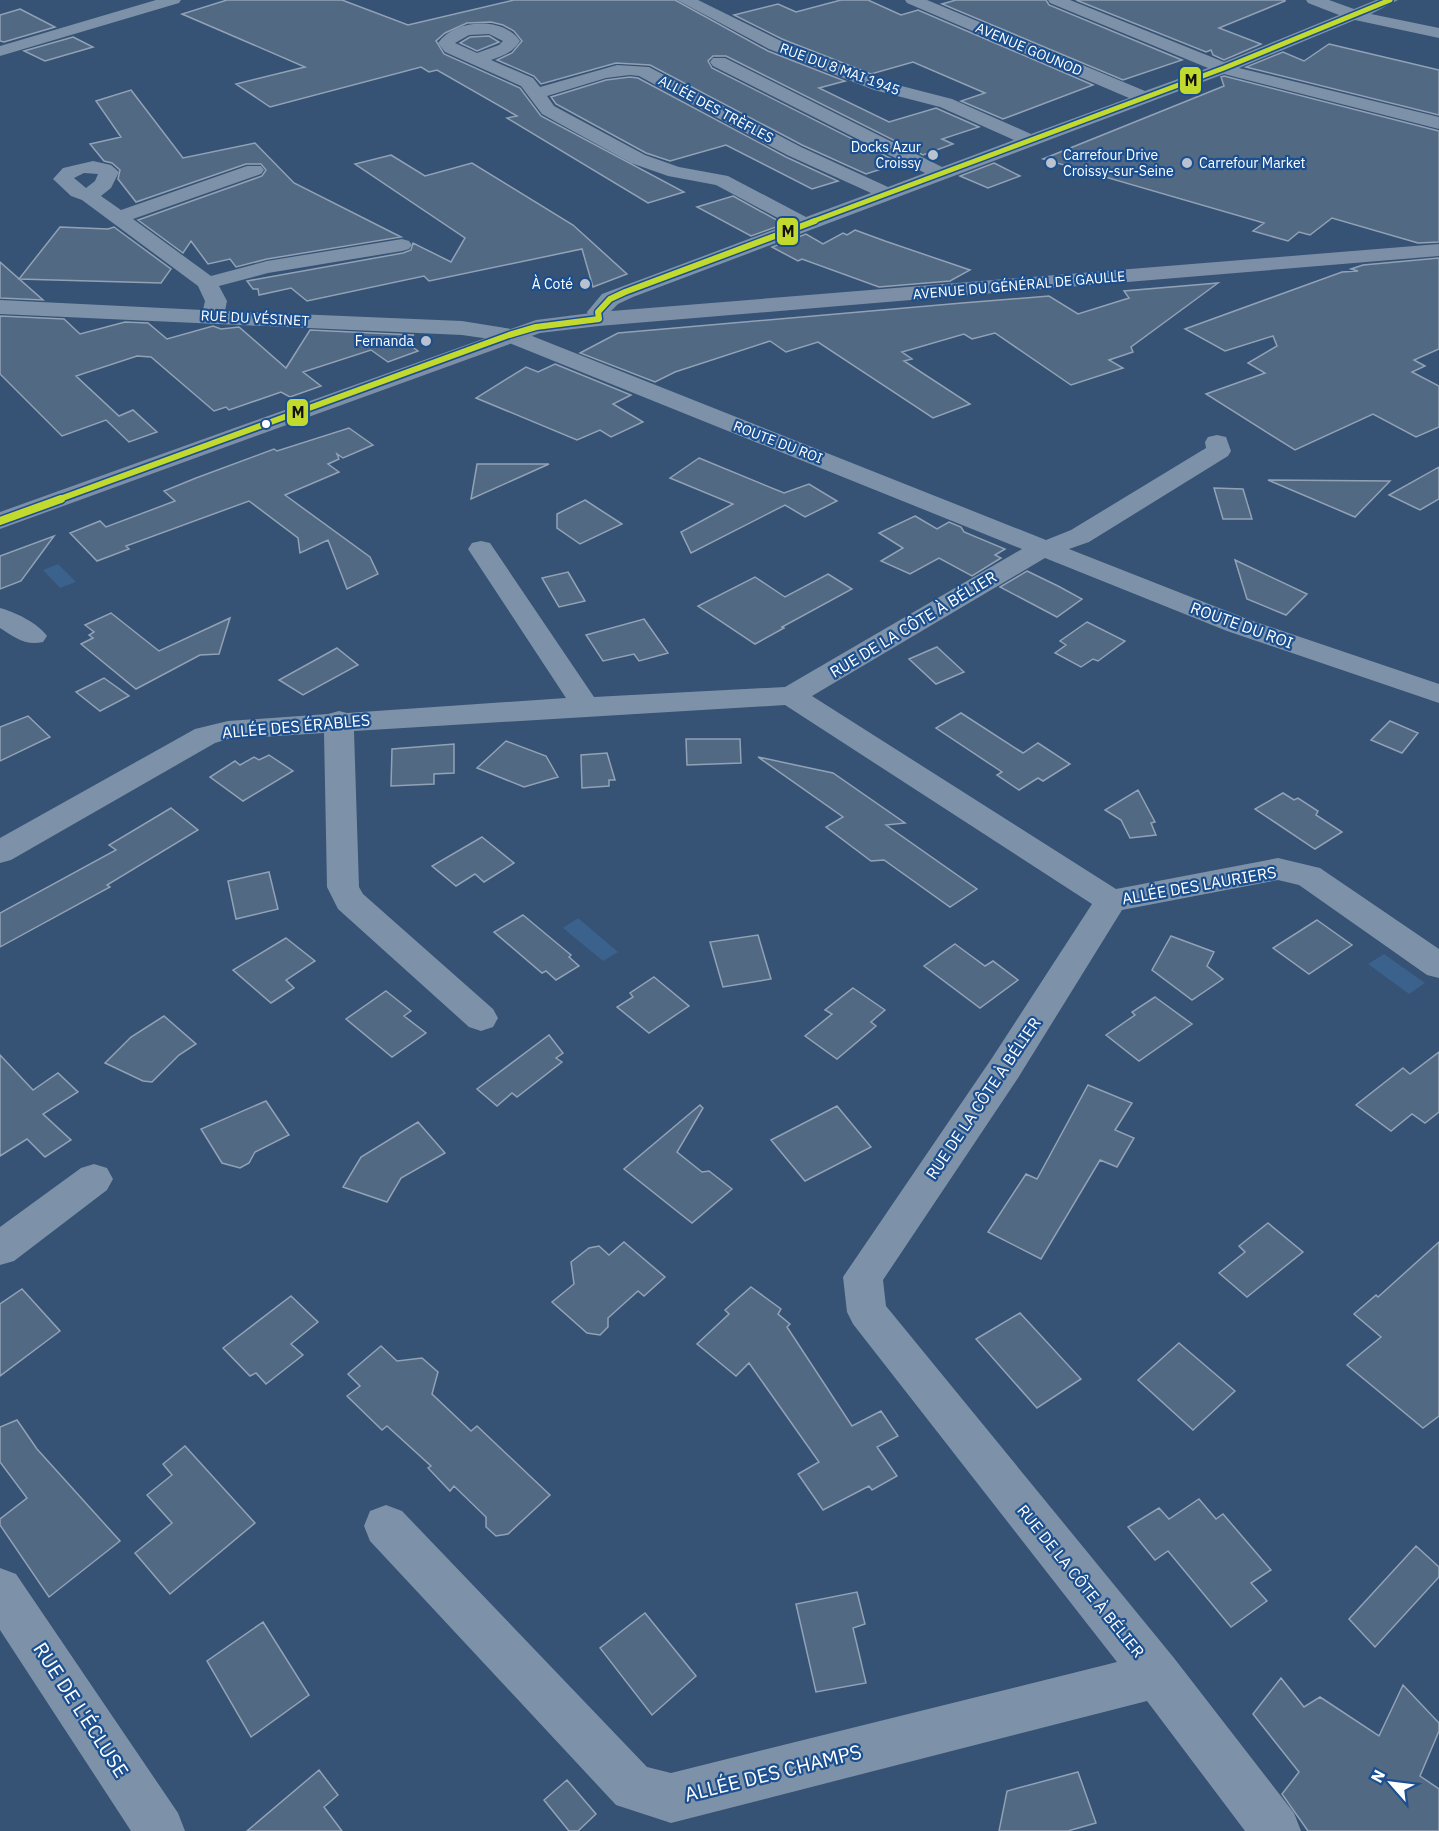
<svg xmlns="http://www.w3.org/2000/svg" width="1439" height="1831" font-family="'IBM Plex Sans',sans-serif">
<style>
.water{fill:#3b618d}
.building{fill:#526984;stroke:#92a2b6;stroke-width:1.5}
.lines{fill:none;stroke-linecap:round;stroke-linejoin:round}
.minor{fill:#7d92a8;fill-rule:evenodd}
.major{fill:#7d8ea7;fill-rule:evenodd}
.bus-1-far2-casing{stroke:#1b4f8f;stroke-width:8}
.bus-1-far1-casing{stroke:#1b4f8f;stroke-width:9}
.bus-1-casing{stroke:#1b4f8f;stroke-width:11}
.bus-1-far2{stroke:#c2da2e;stroke-width:5}
.bus-1-far1{stroke:#c2da2e;stroke-width:6}
.bus-1{stroke:#c2da2e;stroke-width:8}
.poi-dot{fill:#b9c2ce;stroke:#1b4f8f;stroke-width:2}
.bus-dot{fill:#fff;stroke:#1b4f8f;stroke-width:2}
.labels{text-anchor:middle;stroke-width:4.5;stroke-linejoin:round;paint-order:stroke}
.far-street-label{font-size:14px;fill:#fff;stroke:#1b4f8f}
.far-poi-label{font-size:14px;fill:#fff;stroke:#1b4f8f;text-anchor:end}
.street-label{font-size:16px;fill:#fff;stroke:#1b4f8f}
.near-street-label{font-size:20px;fill:#fff;stroke:#1b4f8f}
.line-badge{stroke:#1b4f8f;stroke-width:2}
.pale-badge-label{font-size:16px;text-anchor:middle;font-weight:bold;fill:#111}
</style>
<rect width="100%" height="100%" fill="#365274"/>
<!-- water -->
<path class="water" d="M58,564L76,582L60,588L43,570Z
M578,918L618,952L603,961L563,928Z
M1384,954L1425,983L1409,994L1368,964Z"/>
<!-- building -->
<path class="building" d="M227,0H342L408,25L514,0H675L768,51L845,81L819,88L889,122L936,108L979,127L942,139L953,144L923,155L726,56H713L708,61L712,68L900,163L866,174L802,145L650,65L616,63L541,84L534,76L497,60L512,53L522,41L514,31L503,25L491,22L467,23L445,33L436,41L444,54L520,88L541,116L684,192L648,203L507,118L517,116L437,70L429,72L421,67L270,107L236,84L305,67L182,14Z
M841,0H868L901,15L918,10L1093,85L1003,119L961,101L985,93L913,62L871,74L782,39L734,15L778,4L796,12Z
M956,0H1046L1049,5L1182,60L1123,80L942,4Z
M1076,0H1285V1L1219,28L1261,44L1224,60L1213,55L1211,50L1206,52Z
M20,9L55,27L4,42L0,41V15Z
M489,36L499,42L477,51L460,43L470,37Z
M73,37L93,47L45,61L24,51Z
M1329,44L1439,70V115L1246,67L1283,52L1304,61Z
M1224,76L1439,131V242L1418,243L1332,218L1310,235L1299,232L1288,241L1253,231L1264,223L1043,159L1224,86L1221,77Z
M630,77L638,78L786,157L838,181L812,189L726,145L670,161L646,153L556,104L551,97L606,80Z
M131,90L183,158L255,143L294,183L401,237L267,259L236,267L230,259L208,264L191,241L183,253L138,220L262,176L266,170L261,164H246L136,202L118,179L120,170L112,163L104,161L90,144L121,137L96,101Z
M391,155L425,176L472,163L573,225L627,274L593,287L582,249L429,281L424,276L307,301L291,288L259,295L258,289H253L247,281L403,253L411,250L413,243L451,262L465,238L355,164Z
M994,163L1020,176L988,188L960,176Z
M733,196L784,224L751,236L697,207Z
M60,227L108,229L114,227L171,269L161,283L19,279Z
M855,230L885,241L970,270L950,281L879,287L802,259L798,261L772,247L806,234L823,244L843,233L847,235Z
M1439,258V349L1414,360L1425,366L1412,372L1439,386V427L1416,437L1373,414L1295,450L1206,394L1265,373L1248,363L1277,346L1273,336L1225,351L1185,329L1342,272L1358,271L1351,269L1363,265Z
M0,262L43,300L0,298Z
M1218,283L1131,347L1133,352L1109,360L1123,368L1071,385L995,333L972,339L964,334L902,352L912,359L904,361L970,404L933,418L818,342L786,352L770,341L675,372L655,382L580,353L618,333L962,303L1049,296L1078,314L1129,298L1124,291Z
M0,316L64,319L80,334L125,322L148,323L167,339L213,326L221,329L239,327L286,368L310,330L414,335L401,339L418,351L388,362L371,350L303,372L321,386L290,397L281,392L229,410L226,407L214,411L151,357L137,356L76,376L119,416L133,410L157,432L129,442L106,420L62,436L0,374Z
M555,364L631,395L613,404L643,422L611,437L600,430L577,440L476,398L526,367L538,372Z
M349,428L373,445L343,458L337,454L339,459L328,464L339,472L285,495L370,557L378,574L347,589L328,540L300,553L298,538L249,501L126,546L129,549L97,561L70,533L100,521L106,527L175,501L164,491L196,478L274,449L277,451Z
M699,458L784,493L809,484L837,501L805,517L785,505L691,553L681,532L733,504L670,478Z
M477,464H549L471,499Z
M1439,467V499L1420,510L1389,495Z
M1268,480L1390,481L1355,517Z
M1214,488L1243,489L1252,519H1223Z
M585,500L622,524L580,544L557,528V514Z
M915,516L937,529L949,522L961,527L964,532L1005,549L995,555L1001,558L972,576L939,558L910,574L881,561L903,548L879,533Z
M54,536L21,581L0,589V556Z
M1235,560L1307,594L1286,615L1247,599Z
M1027,571L1058,586L1082,599L1057,617L1000,587Z
M568,572L585,601L559,607L542,578Z
M828,574L852,589L782,627L784,628L755,644L698,606L755,577L785,597Z
M111,613L159,651L230,618L219,654L200,655L136,689L81,644L93,638L89,635L94,632L85,625Z
M644,619L668,653L639,661L634,654L603,661L586,635Z
M1087,622L1125,641L1098,661L1093,659L1081,667L1055,653L1066,645L1060,641Z
M937,647L964,672L936,684L909,659Z
M337,648L358,665L303,695L279,680Z
M104,678L129,696L100,711L76,692Z
M961,713L1023,753L1038,743L1070,764L1043,781L1038,778L1019,790L997,775L1002,772L936,728Z
M28,716L50,737L0,761V727Z
M1390,721L1418,733L1402,753L1371,740Z
M686,739H740L741,763L687,765Z
M506,741L546,756L558,777L524,787L477,768Z
M454,744V773L434,774V784L391,786L392,749Z
M607,753L615,780H609V786L582,788L581,755Z
M269,755L293,771L243,801L210,777L235,761L240,765L254,757L259,760Z
M758,757L833,773L905,823L886,825L977,889L950,907L884,860L871,861L826,827L843,817Z
M1138,790L1155,822L1151,823L1156,835L1130,838L1121,820L1105,810Z
M1283,793L1294,800L1298,798L1318,811L1316,815L1342,832L1315,849L1255,809Z
M171,808L198,830L107,885L110,887L0,947V913L116,850L109,845Z
M482,837L514,863L484,882L475,874L456,886L432,866Z
M269,872L278,909L236,919L228,881Z
M523,915L571,955L569,957L579,966L556,980L546,971L542,973L494,932Z
M1317,920L1352,945L1309,974L1273,948Z
M758,935L771,979L723,987L710,942Z
M1171,936L1214,952L1207,966L1223,979L1192,1000L1152,970Z
M286,938L315,961L286,980L294,988L271,1003L233,970Z
M955,944L985,966L993,961L1018,980L980,1008L924,966Z
M654,977L689,1006L649,1033L617,1007L633,997L630,993Z
M853,988L885,1010L871,1022L876,1026L837,1059L805,1036L832,1014L825,1010Z
M386,991L411,1011L404,1016L426,1033L392,1057L346,1019Z
M1155,997L1192,1024L1139,1061L1106,1035L1135,1015L1132,1012Z
M164,1016L196,1044L179,1055L152,1082L143,1081L105,1063L131,1037Z
M549,1035L563,1053L556,1058L562,1062L517,1097L512,1093L497,1106L477,1089Z
M1439,1052V1112L1425,1123L1412,1114L1391,1131L1356,1105L1403,1068L1410,1074Z
M0,1055L33,1090L58,1073L78,1092L43,1114L71,1140L45,1157L27,1139L0,1156Z
M1088,1085L1132,1103L1115,1130L1134,1138L1117,1167L1100,1160L1041,1259L988,1232L1026,1174L1037,1179Z
M266,1101L289,1135L255,1152L249,1163L240,1168L222,1163L201,1129Z
M700,1105L703,1108L677,1152L702,1172L709,1171L732,1189L692,1223L624,1169Z
M837,1106L871,1147L805,1181L771,1140Z
M418,1122L445,1153L401,1178L387,1202L343,1187L361,1157Z
M1268,1223L1303,1252L1247,1297L1219,1273L1245,1252L1239,1246Z
M624,1242L665,1277L644,1296L638,1291L608,1318V1327L600,1335L587,1333L552,1302L574,1284L571,1262L589,1248L599,1246L609,1255Z
M1439,1242V1416L1423,1428L1347,1365L1381,1337L1354,1314L1376,1295L1378,1297Z
M751,1287L781,1309L778,1314L790,1324L787,1327L852,1426L881,1411L898,1436L877,1447L897,1476L872,1490L869,1486L823,1510L798,1474L819,1462L749,1363L736,1376L697,1344L729,1314L725,1310Z
M22,1289L60,1331L0,1376V1304Z
M291,1296L318,1322L291,1344L303,1355L266,1384L256,1373L250,1376L223,1348Z
M1020,1313L1081,1379L1037,1408L976,1339Z
M1179,1343L1235,1391L1193,1430L1138,1380Z
M381,1346L397,1361L422,1358L438,1372L432,1394L471,1431L477,1426L550,1495L508,1534L496,1536L486,1527V1517L454,1486L450,1491L428,1468L431,1466L387,1426L382,1430L347,1396L360,1386L348,1374Z
M17,1420L37,1449L120,1541L49,1597L0,1525V1519L27,1498L0,1462V1427Z
M185,1446L255,1523L170,1594L135,1553L172,1523L147,1495L172,1475L163,1464Z
M1199,1499L1216,1519L1223,1514L1271,1570L1251,1583L1267,1601L1231,1627L1168,1551L1155,1560L1128,1527L1159,1508L1169,1519Z
M1416,1546L1439,1567V1577L1375,1647L1349,1619Z
M857,1592L865,1624L853,1628L866,1683L816,1692L796,1604Z
M645,1613L696,1676L652,1715L600,1648Z
M263,1622L309,1695L251,1737L207,1661Z
M1281,1678L1304,1707L1320,1697L1379,1736L1403,1685L1439,1723V1731L1420,1776L1439,1789V1831H1308L1282,1794L1299,1772L1253,1714Z
M319,1770L338,1795L324,1807L342,1831H247Z
M1078,1772L1096,1823L1068,1831H999L1007,1791Z
M567,1780L596,1814L578,1831H569L544,1800Z"/>
<g class="lines">
<!-- minor -->
<path class="minor" d="M156,0H181L179,3L0,56V46Z
M677,0H698L781,41L886,82L952,99L1031,134L1129,98L907,3L905,0H927L1145,91L1208,68L1050,3L1048,0H1070L1224,62L1339,15L1308,3L1306,0H1329L1354,9L1376,0H1398L1371,14L1439,28V38L1355,20L1239,68L1439,117V129L1224,74L633,297L618,304L609,313L610,319L607,324H591L587,312L602,294L789,224L716,185L668,176L631,163L542,114L521,86L445,52L438,43C455,19 503,16 520,41C512,53 504,55 491,60L533,78L540,87L617,65L649,67L801,147L888,187L925,173L713,66L710,62L713,58H725L942,167L1014,140L940,107L874,90L769,49ZM489,34L503,41L499,45L477,53L455,43L469,35ZM630,75L639,76L787,155L871,193L806,217L728,176L679,167L645,155L554,106L547,96L606,78Z
M93,161L111,165L119,172L111,188L101,196L121,210L247,166H261L264,170L261,174L133,219L211,276L267,261L402,239L409,241L412,245L409,249L402,251L268,273L219,286L227,301L225,311L462,321L517,330L1046,540L1071,530L1206,448L1205,442L1208,437L1217,435L1226,437L1231,451L1228,456L1089,542L1069,549L1247,619L1439,684V703L1227,631L1045,558L812,696L1116,889L1278,858L1320,868L1439,949V978L1427,975L1299,885L1278,880L1122,910L1018,1078L883,1280L886,1306L1174,1658L1294,1813L1301,1831H1245L1147,1701L671,1823L616,1805L370,1541L364,1526L370,1511L386,1505L402,1511L647,1767L671,1773L1117,1662L853,1324L847,1312L843,1277L992,1058L1092,904L785,705L354,731L359,887L363,894L493,1009L498,1018L493,1027L481,1031L469,1027L338,909L327,887L324,733L228,739L215,743L11,860L0,863V838L195,729L228,721L328,714L339,711L347,713L566,698L468,549L472,543L481,541L490,543L594,697L785,687L1022,549L504,341L462,335L0,314V300L203,310L205,301L198,286L82,200L71,196L53,179L63,168ZM84,173L98,174L95,181L86,188L74,178Z
M0,608C15,612 38,623 47,636L43,642C25,646 14,637 0,628Z
M94,1164L107,1168L113,1179L107,1190L14,1261L0,1265V1227L81,1168Z
M0,1568L16,1574L178,1813L185,1831H131L0,1630Z"/>
<!-- major -->
<path class="major" d="M1439,244V256L599,326L540,333L0,529V512L536,320L599,312Z"/>
<defs>
<path id="bus-1-far2" d="M811,222L1224,68L1390,0"/>
<path id="bus-1-far1" d="M599,319L598,312L610,299L625,292L815,221
M57,500L509,335L536,327L599,319"/>
<path id="bus-1" d="M0,521L61,499"/>
</defs>
<!-- bus-1-far2 casing -->
<use href="#bus-1-far2" class="bus-1-far2-casing"/>
<!-- bus-1-far1 casing -->
<use href="#bus-1-far1" class="bus-1-far1-casing"/>
<!-- bus-1 casing -->
<use href="#bus-1" class="bus-1-casing"/>
<!-- bus-1-far2 -->
<use href="#bus-1-far2" class="bus-1-far2"/>
<!-- bus-1-far1 -->
<use href="#bus-1-far1" class="bus-1-far1"/>
<!-- bus-1 -->
<use href="#bus-1" class="bus-1"/>
</g>
<!-- markers -->
<g class="poi-dot">
<circle cx="933" cy="155" r="6"/>
<circle cx="1051" cy="163" r="6"/>
<circle cx="1187" cy="163" r="6"/>
<circle cx="585" cy="284" r="6"/>
<circle cx="426" cy="341" r="6"/>
</g>
<circle class="bus-dot" cx="266" cy="424" r="5"/>
<g class="labels">
<!-- far-street labels -->
<g class="far-street-label">
<text transform="translate(1029 49) rotate(23)" y="5">AVENUE GOUNOD</text>
<text transform="translate(840 69) rotate(20)" y="5">RUE DU 8 MAI 1945</text>
<text transform="translate(716 109) rotate(28)" y="5">ALLÉE DES TRÈFLES</text>
<text transform="translate(1019 285) rotate(-5)" y="5">AVENUE DU GÉNÉRAL DE GAULLE</text>
<text transform="translate(255 318) rotate(3)" y="5">RUE DU VÉSINET</text>
<text transform="translate(778 442) rotate(21)" y="5">ROUTE DU ROI</text>
</g>
<!-- far-poi labels -->
<g class="far-poi-label">
<text x="921" y="152">Docks Azur<tspan x="921" dy="16">Croissy</tspan></text>
<text x="1063" y="160" text-anchor="start">Carrefour Drive<tspan x="1063" dy="16">Croissy-sur-Seine</tspan></text>
<text x="1199" y="168" text-anchor="start">Carrefour Market</text>
<text x="573" y="289">À Coté</text>
<text x="414" y="346">Fernanda</text>
</g>
<!-- street labels -->
<g class="street-label">
<text transform="translate(913 624) rotate(-31)" y="6">RUE DE LA CÔTE À BÉLIER</text>
<text transform="translate(1242 625) rotate(20)" y="6">ROUTE DU ROI</text>
<text transform="translate(296 726) rotate(-5)" y="6">ALLÉE DES ÉRABLES</text>
<text transform="translate(1199 885) rotate(-10)" y="6">ALLÉE DES LAURIERS</text>
<text transform="translate(983 1098) rotate(-56)" y="6">RUE DE LA CÔTE À BÉLIER</text>
<text transform="translate(1081 1581) rotate(51)" y="6">RUE DE LA CÔTE À BÉLIER</text>
</g>
<!-- near-street labels -->
<g class="near-street-label">
<text transform="translate(81 1710) rotate(57)" y="7">RUE DE L'ÉCLUSE</text>
<text transform="translate(773 1773) rotate(-14)" y="7">ALLÉE DES CHAMPS</text>
</g>
</g>
<g class="line-badge">
<rect x="1179" y="66" width="23" height="29" rx="6" fill="#c2da2e"/>
<rect x="776" y="217" width="23" height="29" rx="6" fill="#c2da2e"/>
<rect x="286" y="398" width="23" height="29" rx="6" fill="#c2da2e"/>
</g>
<g class="pale-badge-label">
<text x="1191" y="86">M</text>
<text x="788" y="237">M</text>
<text x="298" y="418">M</text>
</g>
<!-- north arrow -->
<g transform="translate(1391 1783) rotate(298)" stroke="#1b4f8f" stroke-width="4.5" paint-order="stroke">
<path d="M0-4.5L10 22L0 15L-10 22Z" fill="#ffffff"/>
<text y="-9" font-size="16" font-weight="bold" text-anchor="middle" fill="#ffffff">N</text>
</g>
</svg>
